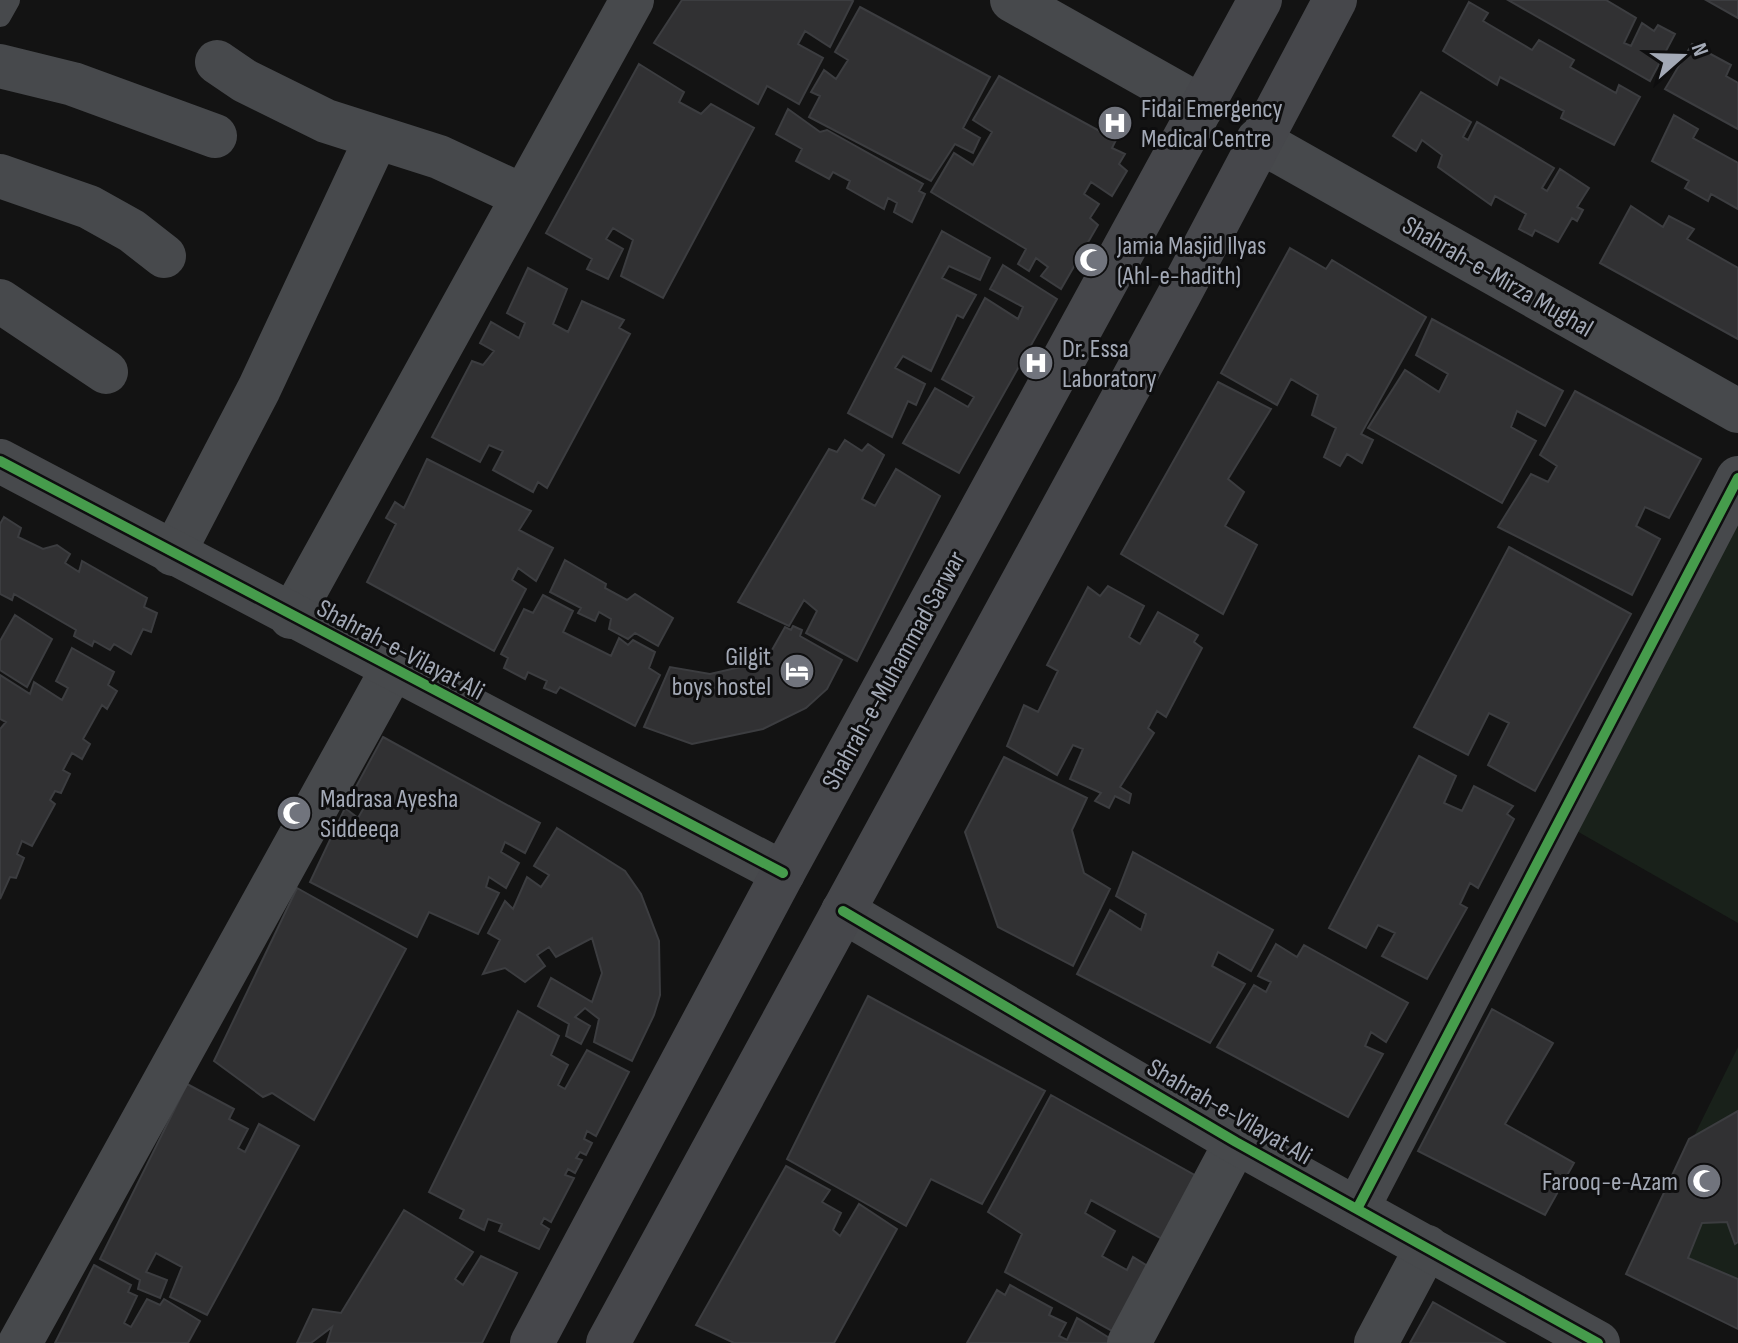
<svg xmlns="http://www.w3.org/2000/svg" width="1738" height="1343" font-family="'Sofia Sans Condensed',sans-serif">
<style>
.green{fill:#19211a}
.building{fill:#313133;stroke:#3c3d40;stroke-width:2}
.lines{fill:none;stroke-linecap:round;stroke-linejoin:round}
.service{stroke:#47494c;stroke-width:22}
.minor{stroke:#47494c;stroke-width:44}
.tertiary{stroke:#47494c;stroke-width:44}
.secondary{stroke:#46474b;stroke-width:44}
.cycleway-casing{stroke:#0e0e0f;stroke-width:15}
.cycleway{stroke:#469c4c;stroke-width:10}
.labels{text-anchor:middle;stroke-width:6;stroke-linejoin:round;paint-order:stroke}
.poi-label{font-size:26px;fill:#a3a9b6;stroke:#0e0e0f;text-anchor:start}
.street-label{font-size:26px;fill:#a3a9b6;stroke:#0e0e0f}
</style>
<rect width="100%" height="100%" fill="#131313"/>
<!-- green -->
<path class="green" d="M1738,515V923L1575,830Z
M1738,1047V1327L1626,1274Z"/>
<!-- building -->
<path class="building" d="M682,0H850L853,1L830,47L805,31L798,44L823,58L799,104L767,86L758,104L654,43Z
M1508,0H1606L1636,18L1624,43L1631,46L1642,23L1654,31L1658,25L1675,34L1650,81Z
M1706,0H1738V18Z
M1469,2L1488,13L1483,21L1532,50L1539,40L1574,60L1570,67L1616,93L1619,85L1640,97L1614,145L1561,118L1564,111L1500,77L1497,85L1443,51Z
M860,7L990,77L963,128L980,138L973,153L955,144L931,181L809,117L820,96L811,92L824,70L836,79L848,60L835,52Z
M1692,44L1731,65L1726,76L1738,83V129L1665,89Z
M639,64L684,92L679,102L701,114L711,104L754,128L663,298L621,276L633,240L613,228L606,239L623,249L608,279L587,269L592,259L546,233Z
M999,76L1116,140L1112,148L1125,154L1119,164L1127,171L1112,196L1091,182L1084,194L1099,204L1090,218L1098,225L1061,289L1041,276L1048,267L1036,258L1029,271L1018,264L1026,249L931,192L954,153L973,165L992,132L973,120Z
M1421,92L1471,122L1463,137L1468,140L1477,122L1554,168L1542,188L1547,191L1560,169L1589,188L1577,207L1583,210L1577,221L1572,218L1558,242L1535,230L1532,236L1519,229L1526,214L1495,196L1491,205L1438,167L1442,155L1422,140L1416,151L1393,136Z
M788,109L820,132L827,130L923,184L919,191L925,194L912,222L894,212L897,203L888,198L884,209L847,188L850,181L833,172L829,179L796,161L802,149L776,134Z
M1674,115L1698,129L1693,138L1738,163V209L1711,194L1708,201L1685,188L1689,181L1652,161Z
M1631,206L1663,227L1669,216L1694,229L1687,239L1738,268V339L1600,263Z
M942,231L990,258L980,280L949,266L942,278L976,295L963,318L957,315L931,371L903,356L895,368L925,384L916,405L908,401L892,437L848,413Z
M1290,248L1326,269L1332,260L1426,317L1361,434L1373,440L1362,463L1347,454L1340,466L1324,457L1336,428L1312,415L1318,395L1291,379L1277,405L1221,373Z
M1003,265L1057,299L959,473L903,443L935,388L968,407L974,397L942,379L985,298L1018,319L1023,307L990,289Z
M528,268L567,289L553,324L568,332L582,301L624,320L619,328L630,334L547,488L538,482L533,492L493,470L503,451L489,445L480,462L432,437L472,361L483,365L494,351L480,343L491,322L519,338L525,323L507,313Z
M1432,319L1563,391L1545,426L1517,411L1511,427L1536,441L1502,503L1368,428L1405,370L1439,392L1448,374L1416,355Z
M1218,382L1271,409L1228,479L1244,492L1225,526L1257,545L1223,614L1121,554Z
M1575,391L1701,459L1669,518L1645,507L1636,526L1660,539L1632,595L1498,527L1531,474L1548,482L1557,466L1540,455Z
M845,440L862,451L868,444L884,455L862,499L875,506L896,469L940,496L857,661L806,633L817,611L804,600L789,626L738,602L829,449L837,452Z
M427,459L531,511L519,530L553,548L536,581L518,568L512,580L526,589L494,651L367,582L396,524L386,518L395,502L404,508Z
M4,517L21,528L18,537L43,549L57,545L70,554L65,563L79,572L82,561L147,598L144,607L157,613L151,632L143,629L131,654L114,644L110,650L94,641L92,646L74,636L76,630L14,594L12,600L0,594V524Z
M1509,547L1631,614L1535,791L1488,765L1509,723L1489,713L1468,755L1414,727Z
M565,560L606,584L605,588L627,600L635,594L673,618L658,646L635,633L628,639L609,629L611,619L599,612L595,621L578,613L581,608L550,592Z
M1108,586L1144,606L1129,637L1140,644L1158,612L1198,635L1194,642L1202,648L1166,717L1157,711L1148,728L1154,733L1120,787L1131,794L1129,803L1115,796L1109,808L1095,801L1101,793L1070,779L1083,749L1073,745L1057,775L1007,746L1024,705L1038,712L1058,671L1047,665L1088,587L1100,596Z
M543,595L573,611L563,632L611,656L619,638L628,645L633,640L655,652L649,668L660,675L635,726L560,687L556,693L544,688L547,681L528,672L525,679L504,668L508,658L501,654L524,609L533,613Z
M15,615L52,639L27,687L0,670V641Z
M793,626L802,630L800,636L842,660L827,689L806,708L763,729L692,744L644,727L670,667L710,674L758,663L772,650L785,627L791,630Z
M72,648L114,672L108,685L117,691L107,709L102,705L83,739L90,744L82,759L72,753L63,770L70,774L61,793L55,791L50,800L55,804L32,846L22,841L17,854L24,858L16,878L10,877L0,899V729L6,722L0,719V675L30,694L34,682L62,700L68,688L56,681Z
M383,737L540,823L525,853L505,842L501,852L519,863L506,888L489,877L486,887L499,893L478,934L429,912L417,937L310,882L345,808L358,818L366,804L351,796Z
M1419,756L1456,776L1444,803L1462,811L1474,786L1513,806L1507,814L1514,819L1478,888L1470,883L1460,904L1467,908L1427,979L1382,956L1395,933L1378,925L1366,948L1329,928Z
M1004,757L1087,798L1072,830L1084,873L1110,889L1073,966L998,927L965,832Z
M557,828L625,871L641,894L659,941L660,995L654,1015L632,1061L594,1042L599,1019L585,1008L575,1017L590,1026L581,1044L566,1036L569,1024L538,1006L551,978L592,1002L602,973L592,938L556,957L549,947L537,955L545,966L525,982L505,968L483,974L500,940L488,933L505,901L513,909L527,877L541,887L549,875L534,866Z
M1133,852L1273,930L1251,971L1218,952L1212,966L1245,984L1210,1043L1077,974L1110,910L1141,930L1146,914L1116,896Z
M297,888L406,949L314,1120L272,1093L263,1097L214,1061Z
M1276,944L1297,957L1304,945L1408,1003L1386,1042L1371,1032L1365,1046L1383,1054L1348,1117L1217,1047L1254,985L1266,992L1271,982L1258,976Z
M868,996L1045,1091L982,1204L931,1179L906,1226L787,1159Z
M1492,1009L1553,1043L1505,1124L1574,1163L1545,1215L1418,1151Z
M518,1011L559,1036L551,1055L568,1065L558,1085L565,1089L587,1050L629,1072L596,1136L587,1131L584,1139L592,1143L586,1155L580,1152L576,1158L582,1160L575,1173L568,1169L565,1175L574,1178L551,1222L544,1218L541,1224L549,1229L539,1249L499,1231L502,1224L488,1219L484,1230L460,1218L464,1210L429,1192Z
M187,1084L234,1109L229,1119L248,1129L238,1148L245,1152L259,1124L299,1146L207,1315L170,1297L182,1267L156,1253L146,1272L167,1280L160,1298L138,1289L140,1280L100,1259Z
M1051,1095L1207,1182L1173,1245L1091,1200L1085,1213L1115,1231L1102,1256L1127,1270L1133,1257L1159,1273L1121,1336L1005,1272L1022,1234L988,1212Z
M1738,1111V1242L1735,1244L1727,1222L1702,1223L1688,1258L1738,1279V1329L1626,1274L1689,1139Z
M786,1166L830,1190L822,1202L841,1213L833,1230L840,1236L859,1204L897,1229L834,1343H734L696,1325Z
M404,1210L473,1252L455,1279L463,1285L481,1256L517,1273L482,1343H327L332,1327L311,1343H297L313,1309L341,1313Z
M94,1265L131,1285L128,1292L137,1296L124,1323L131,1327L147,1299L160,1305L164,1299L200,1321L188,1343H55Z
M1010,1285L1052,1308L1049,1315L1066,1323L1059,1336L1067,1340L1077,1318L1111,1339L1108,1343H967L997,1290L1005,1295Z
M1433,1302L1505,1343H1410Z"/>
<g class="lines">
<!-- service -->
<path class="service" d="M0,16L9,0"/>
<!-- minor -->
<path class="minor" d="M1012,0L1202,107
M217,62L245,81L326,121L439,157L523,196
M0,66L73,84L215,136
M1258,140L1738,411
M0,176L89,207L132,231L164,256
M0,301L106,372
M173,554L259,389L376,139
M291,617L632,0
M1357,1209L1738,478
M20,1343L392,670
M1129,1343L1236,1142
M1376,1343L1427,1247"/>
<!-- tertiary -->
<path class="tertiary" d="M0,461L783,873
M843,911L1236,1142L1598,1343"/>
<!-- secondary -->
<path class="secondary" d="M532,1343L783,873L1260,0
M608,1343L1179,295L1335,0"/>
<defs>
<path id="cycleway" d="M0,461L783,873
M843,911L1236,1142L1598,1343
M1357,1209L1738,478"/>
</defs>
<!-- cycleway casing -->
<use href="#cycleway" class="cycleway-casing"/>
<!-- cycleway -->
<use href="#cycleway" class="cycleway"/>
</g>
<!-- icons -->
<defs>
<symbol id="hospital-disc" viewBox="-11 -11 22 22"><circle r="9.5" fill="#71747d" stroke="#0e0e0f"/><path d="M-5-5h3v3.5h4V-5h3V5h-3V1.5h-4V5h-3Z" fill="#fff"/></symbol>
<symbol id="mosque-disc" viewBox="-11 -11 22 22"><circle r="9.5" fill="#71747d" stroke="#0e0e0f"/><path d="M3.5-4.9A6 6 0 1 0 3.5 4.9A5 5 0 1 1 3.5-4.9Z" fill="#fff"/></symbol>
<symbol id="hotel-disc" viewBox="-11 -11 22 22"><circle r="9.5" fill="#71747d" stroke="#0e0e0f"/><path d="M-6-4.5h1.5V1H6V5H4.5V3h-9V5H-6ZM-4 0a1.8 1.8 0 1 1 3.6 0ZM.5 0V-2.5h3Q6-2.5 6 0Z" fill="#fff"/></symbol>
</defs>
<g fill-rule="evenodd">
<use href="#hospital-disc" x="1095" y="103" width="40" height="40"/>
<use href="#mosque-disc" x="1071" y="240" width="40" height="40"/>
<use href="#hospital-disc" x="1016" y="343" width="40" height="40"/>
<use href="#hotel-disc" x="777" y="651" width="40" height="40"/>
<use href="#mosque-disc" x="274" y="793" width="40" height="40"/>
<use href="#mosque-disc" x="1684" y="1161" width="40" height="40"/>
</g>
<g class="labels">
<!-- poi labels -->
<g class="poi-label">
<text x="1141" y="117">Fidai Emergency<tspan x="1141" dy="30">Medical Centre</tspan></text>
<text x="1117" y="254">Jamia Masjid Ilyas<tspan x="1117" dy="30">(Ahl-e-hadith)</tspan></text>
<text x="1062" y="357">Dr. Essa<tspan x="1062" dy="30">Laboratory</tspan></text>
<text x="771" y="665" text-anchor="end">Gilgit<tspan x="771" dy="30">boys hostel</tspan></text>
<text x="320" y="807">Madrasa Ayesha<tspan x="320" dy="30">Siddeeqa</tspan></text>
<text x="1678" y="1190" text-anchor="end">Farooq-e-Azam</text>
</g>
<!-- street labels -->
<g class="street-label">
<text transform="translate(1498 276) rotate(30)" y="9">Shahrah-e-Mirza Mughal</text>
<text transform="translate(401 649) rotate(28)" y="9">Shahrah-e-Vilayat Ali</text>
<text transform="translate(893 670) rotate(-61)" y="9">Shahrah-e-Muhammad Sarwar</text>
<text transform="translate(1230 1111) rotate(30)" y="9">Shahrah-e-Vilayat Ali</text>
</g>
</g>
<!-- north arrow -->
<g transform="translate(1682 56) rotate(70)" stroke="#0e0e0f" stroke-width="6" paint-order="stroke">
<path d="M0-6L14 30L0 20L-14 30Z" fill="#a3a9b6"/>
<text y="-12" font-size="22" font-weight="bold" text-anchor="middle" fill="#a3a9b6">N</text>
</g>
</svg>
